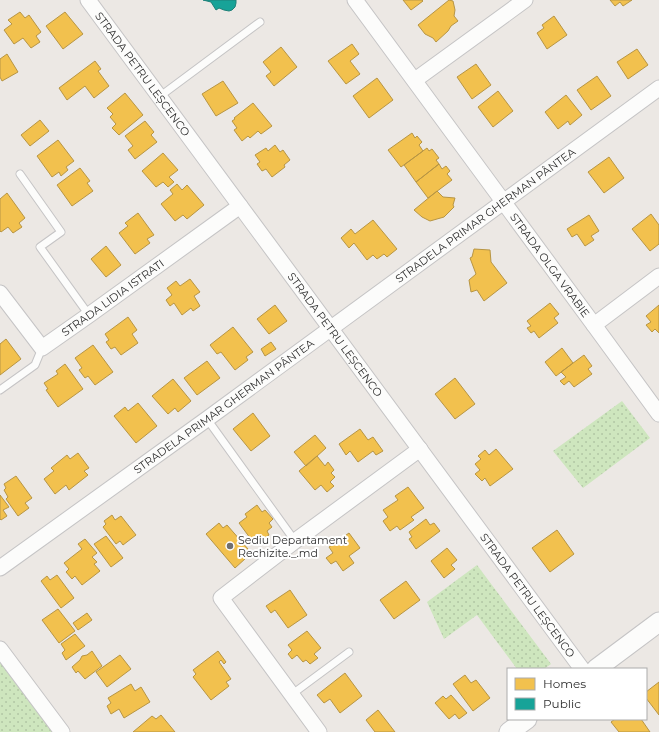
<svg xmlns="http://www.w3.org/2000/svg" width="659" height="732" font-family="Montserrat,sans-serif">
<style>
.grass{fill:url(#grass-dots)}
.homes{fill:#f2c14e;stroke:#b79544}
.public{fill:#17a398;stroke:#1e8078}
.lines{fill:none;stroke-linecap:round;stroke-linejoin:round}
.service-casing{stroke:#c5c4c5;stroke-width:9}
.minor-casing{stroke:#c5c4c5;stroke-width:17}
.tertiary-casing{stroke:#c5c4c5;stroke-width:21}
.service{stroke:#fcfcfb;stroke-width:7}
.minor{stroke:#fcfcfb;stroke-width:15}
.tertiary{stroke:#fcfcfb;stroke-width:19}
.poi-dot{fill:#706f6e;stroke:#fff;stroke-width:1.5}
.labels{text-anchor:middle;stroke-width:4;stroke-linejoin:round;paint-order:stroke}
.street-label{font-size:11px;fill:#2e2e2e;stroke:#fff}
.poi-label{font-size:11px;fill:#2e2e2e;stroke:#fff;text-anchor:start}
</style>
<defs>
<pattern id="grass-dots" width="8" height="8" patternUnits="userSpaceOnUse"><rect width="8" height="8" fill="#cee6be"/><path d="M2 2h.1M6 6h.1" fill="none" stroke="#b1c6a4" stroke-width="1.8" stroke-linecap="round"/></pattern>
</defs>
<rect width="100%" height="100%" fill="#ece8e4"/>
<!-- grass -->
<path class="grass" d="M622,401L650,438L583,488L553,451Z
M477,565L551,664L544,669H517L477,615L444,639L427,602Z
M0,657L55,732H0Z"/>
<!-- homes -->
<path class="homes" d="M403,0H422L423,1L411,10Z
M449,0L453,1L455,10L454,16L458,21L451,26L448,31L436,42L433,38L425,34L418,25Z
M610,0H632L623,6L620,2L615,6Z
M20,12L25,18L29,15L41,32L36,36L40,42L31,48L23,38L14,44L4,30L12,24L8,20Z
M65,12L83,34L63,49L46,26Z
M554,16L567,35L547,49L537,33L544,28L542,25Z
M352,44L359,54L350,61L360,74L346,84L328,61Z
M281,47L297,67L274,86L266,76L271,72L263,62Z
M637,49L648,65L628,79L617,62Z
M7,54L18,72L2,81L0,77V59Z
M95,61L101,69L98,71L109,86L94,98L85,86L67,100L59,88Z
M476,64L491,85L472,99L457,77Z
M597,76L611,96L591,110L577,90Z
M377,78L393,100L369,118L353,96Z
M223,81L238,103L216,116L202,94Z
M498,91L513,111L493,127L478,107Z
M125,93L143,115L119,135L112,128L116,124L110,117L113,114L107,108Z
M566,95L582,115L570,125L568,121L558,129L545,112Z
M253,103L272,126L261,134L258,131L250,138L248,136L242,141L234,130L237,128L232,121L235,119L234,118Z
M40,120L49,131L30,146L21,135Z
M145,121L154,132L151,135L157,142L135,159L128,150L133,146L125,136Z
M412,133L415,138L417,136L422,142L419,145L423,151L401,167L388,150Z
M58,140L74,161L66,167L68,170L61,176L59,172L52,177L37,156Z
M275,145L280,152L283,150L290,160L284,165L285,167L272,177L266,169L262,171L257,164L260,162L255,155L266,148L268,151Z
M427,148L429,151L432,149L439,158L436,160L439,164L416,182L404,165Z
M163,153L178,170L169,177L174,182L168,187L163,182L156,187L142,171Z
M609,157L624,178L604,193L588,172Z
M439,164L442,169L446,166L450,171L447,174L452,180L428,198L416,182Z
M80,168L90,181L87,183L93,191L72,206L57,185Z
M177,184L182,190L187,185L204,205L187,219L183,215L175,221L161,204L173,194L170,190Z
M437,191L443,197L455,198L453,205L454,207L444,217L430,221L422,217L414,210Z
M7,193L25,218L19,223L22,227L13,233L8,227L1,232L0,231V199Z
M138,213L154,235L147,239L150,243L135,254L119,233L128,226L125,223Z
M651,214L659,225V244L650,251L632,229Z
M589,215L599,231L591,236L594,240L585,246L577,234L572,237L567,229Z
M373,220L397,249L387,257L384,254L377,259L373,255L367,260L354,243L349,248L341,238L351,229L355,234Z
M106,246L121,265L106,277L91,259Z
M474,249L490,250L491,262L507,283L484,301L477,290L471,292L469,280L476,274L470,258L472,257Z
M190,279L200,292L194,296L200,306L193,311L191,308L182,315L174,303L170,306L166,300L172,295L167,288L176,281L180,286Z
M550,303L559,314L554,318L558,323L539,338L534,331L531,333L527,328L531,326L527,321Z
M275,305L287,321L269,334L257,319Z
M659,305V333L655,329L652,332L646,325L651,322L646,316Z
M128,317L137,330L132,334L138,343L121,355L115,347L111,349L106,342L109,340L105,334Z
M233,327L253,352L246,357L248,360L235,370L221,352L217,354L210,345Z
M6,339L21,359L0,375V344Z
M271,342L276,349L265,356L261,349Z
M93,345L113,372L95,385L88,376L85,378L79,370L82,368L75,358Z
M562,348L573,363L556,376L545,362Z
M584,355L592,366L588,369L592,374L574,387L569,381L564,385L560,381L566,377L561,372Z
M207,361L220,378L197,395L184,378Z
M65,364L83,389L58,407L46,390L48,389L44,383L58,374L56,371Z
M455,378L475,404L455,419L435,394Z
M173,379L191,401L178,412L175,408L168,414L152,396Z
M138,403L157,426L136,443L114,416L125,407L128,411Z
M253,413L270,436L251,451L233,429Z
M360,429L368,440L373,437L383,451L376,455L373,451L358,462L350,451L346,455L339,444Z
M315,435L326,448L306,466L294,452Z
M496,449L513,469L490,486L485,478L482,481L475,474L480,470L475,464L481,459L478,456L485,450L489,455Z
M78,453L89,468L84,471L88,475L69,490L66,485L55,494L44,479L54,471L51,468L67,455L70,459Z
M317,456L325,466L328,462L334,470L331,473L335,477L330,482L334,486L327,492L321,485L315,490L299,471Z
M16,476L32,498L25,503L29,508L18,516L6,499L8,497L4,490L6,488L4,484Z
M408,487L424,508L411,517L414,520L400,530L397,526L390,531L383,521L388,517L383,510L398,500L395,496Z
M0,495L9,507L3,510L7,516L1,520L0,519Z
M257,505L262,512L265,510L273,519L269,523L272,527L267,531L269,535L261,541L258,538L253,542L239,523L247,517L245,514Z
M112,515L115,520L121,516L136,535L123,545L120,541L116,544L103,527L106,524L104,521Z
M426,519L430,525L434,523L440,531L416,549L409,539L412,537L409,532Z
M219,523L223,528L227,525L248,549L242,554L246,558L235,568L206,534Z
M557,530L574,554L550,572L532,548Z
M349,533L360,548L349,556L354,563L343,571L336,561L331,564L326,558L333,553L329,547Z
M106,536L123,558L111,567L94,544Z
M85,539L97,553L92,557L97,562L94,564L100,571L82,585L75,576L72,579L66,572L69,569L64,563L82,549L78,544Z
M447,548L457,560L451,565L455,569L444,578L431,561Z
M57,575L74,598L61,608L41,581L47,576L50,580Z
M406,581L420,600L394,619L380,600Z
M290,590L307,615L288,628L275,610L271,613L266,606Z
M58,609L75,631L59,643L42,620Z
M87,613L92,620L78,630L73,623Z
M307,631L321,648L314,654L318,658L310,664L306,660L303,662L297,655L292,659L288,654L292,650L288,645Z
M75,634L85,646L66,660L62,653L65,650L61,644Z
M92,651L102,666L85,679L78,671L76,673L72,667L80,660L82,656L87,655Z
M218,651L226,662L224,664L221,660L219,662L231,679L226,682L229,686L211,700L193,677L196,674L193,670Z
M120,655L131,669L107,687L96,672Z
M345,673L362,696L340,713L330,699L324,703L317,695Z
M465,675L471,683L476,680L490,698L473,711L453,684Z
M659,682V715L646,698V692Z
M131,684L135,691L141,687L150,702L124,718L119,709L111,714L107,706L111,703L108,698Z
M451,695L467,713L459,719L455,714L449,719L435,703L443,696L446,699Z
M378,710L395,732H375L366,720Z
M161,715L175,732H133L152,716L156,719Z
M615,719H641L650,732H619L611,722Z"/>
<!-- public -->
<path class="public" d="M203,0H236V3L235,7L232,10L229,11L224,10L219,8L216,10L211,2Z"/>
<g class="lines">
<defs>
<path id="service" d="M159,97L260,22
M20,174L61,232L40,247L89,315
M0,390L35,365L42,348
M207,419L295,541
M291,695L349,652"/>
<g id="minor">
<path id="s1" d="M88,0L582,669"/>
<path id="s2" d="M355,0L594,325L659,414"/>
<path d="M415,80L525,0"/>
<path id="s3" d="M0,293L42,348L89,315L240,206"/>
<path d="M594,325L659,276"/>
<path id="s4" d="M0,568L207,419L659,88"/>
<path d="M0,649L62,732"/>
<path d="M319,732L221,598L295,541L420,449"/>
</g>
<path id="tertiary" d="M596,669L659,622
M509,732L527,719"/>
</defs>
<!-- service casing -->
<use href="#service" class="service-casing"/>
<!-- minor casing -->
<use href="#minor" class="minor-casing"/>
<!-- tertiary casing -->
<use href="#tertiary" class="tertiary-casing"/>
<!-- service -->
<use href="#service" class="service"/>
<!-- minor -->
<use href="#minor" class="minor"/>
<!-- tertiary -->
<use href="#tertiary" class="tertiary"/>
</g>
<!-- markers -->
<circle class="poi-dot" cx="230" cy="546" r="4"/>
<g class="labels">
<!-- street labels -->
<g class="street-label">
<text dy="4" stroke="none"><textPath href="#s1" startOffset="92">STRADA PETRU LEȘCENCO</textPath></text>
<text dy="4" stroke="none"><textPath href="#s4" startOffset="600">STRADELA PRIMAR GHERMAN PÂNTEA</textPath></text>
<text dy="4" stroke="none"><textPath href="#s2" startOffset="329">STRADA OLGA VRABIE</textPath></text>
<text dy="4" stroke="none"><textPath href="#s3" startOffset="156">STRADA LIDIA ISTRATI</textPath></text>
<text dy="4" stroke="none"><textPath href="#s1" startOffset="416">STRADA PETRU LEȘCENCO</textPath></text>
<text dy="4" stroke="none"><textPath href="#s4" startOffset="276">STRADELA PRIMAR GHERMAN PÂNTEA</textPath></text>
<text dy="4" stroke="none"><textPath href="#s1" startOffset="740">STRADA PETRU LEȘCENCO</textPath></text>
</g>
<!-- poi labels -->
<g class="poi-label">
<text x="238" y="544">Sediu Departament<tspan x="238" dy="13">Rechizite._.md</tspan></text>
</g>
</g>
<!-- legend -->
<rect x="507" y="668" width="140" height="52" fill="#ffffff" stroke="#ababab"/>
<rect x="515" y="678" width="20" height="12" fill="#f2c14e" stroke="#ababab"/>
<text x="543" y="688" font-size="12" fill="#2e2e2e">Homes</text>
<rect x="515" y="698" width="20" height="12" fill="#17a398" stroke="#ababab"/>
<text x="543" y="708" font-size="12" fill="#2e2e2e">Public</text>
</svg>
